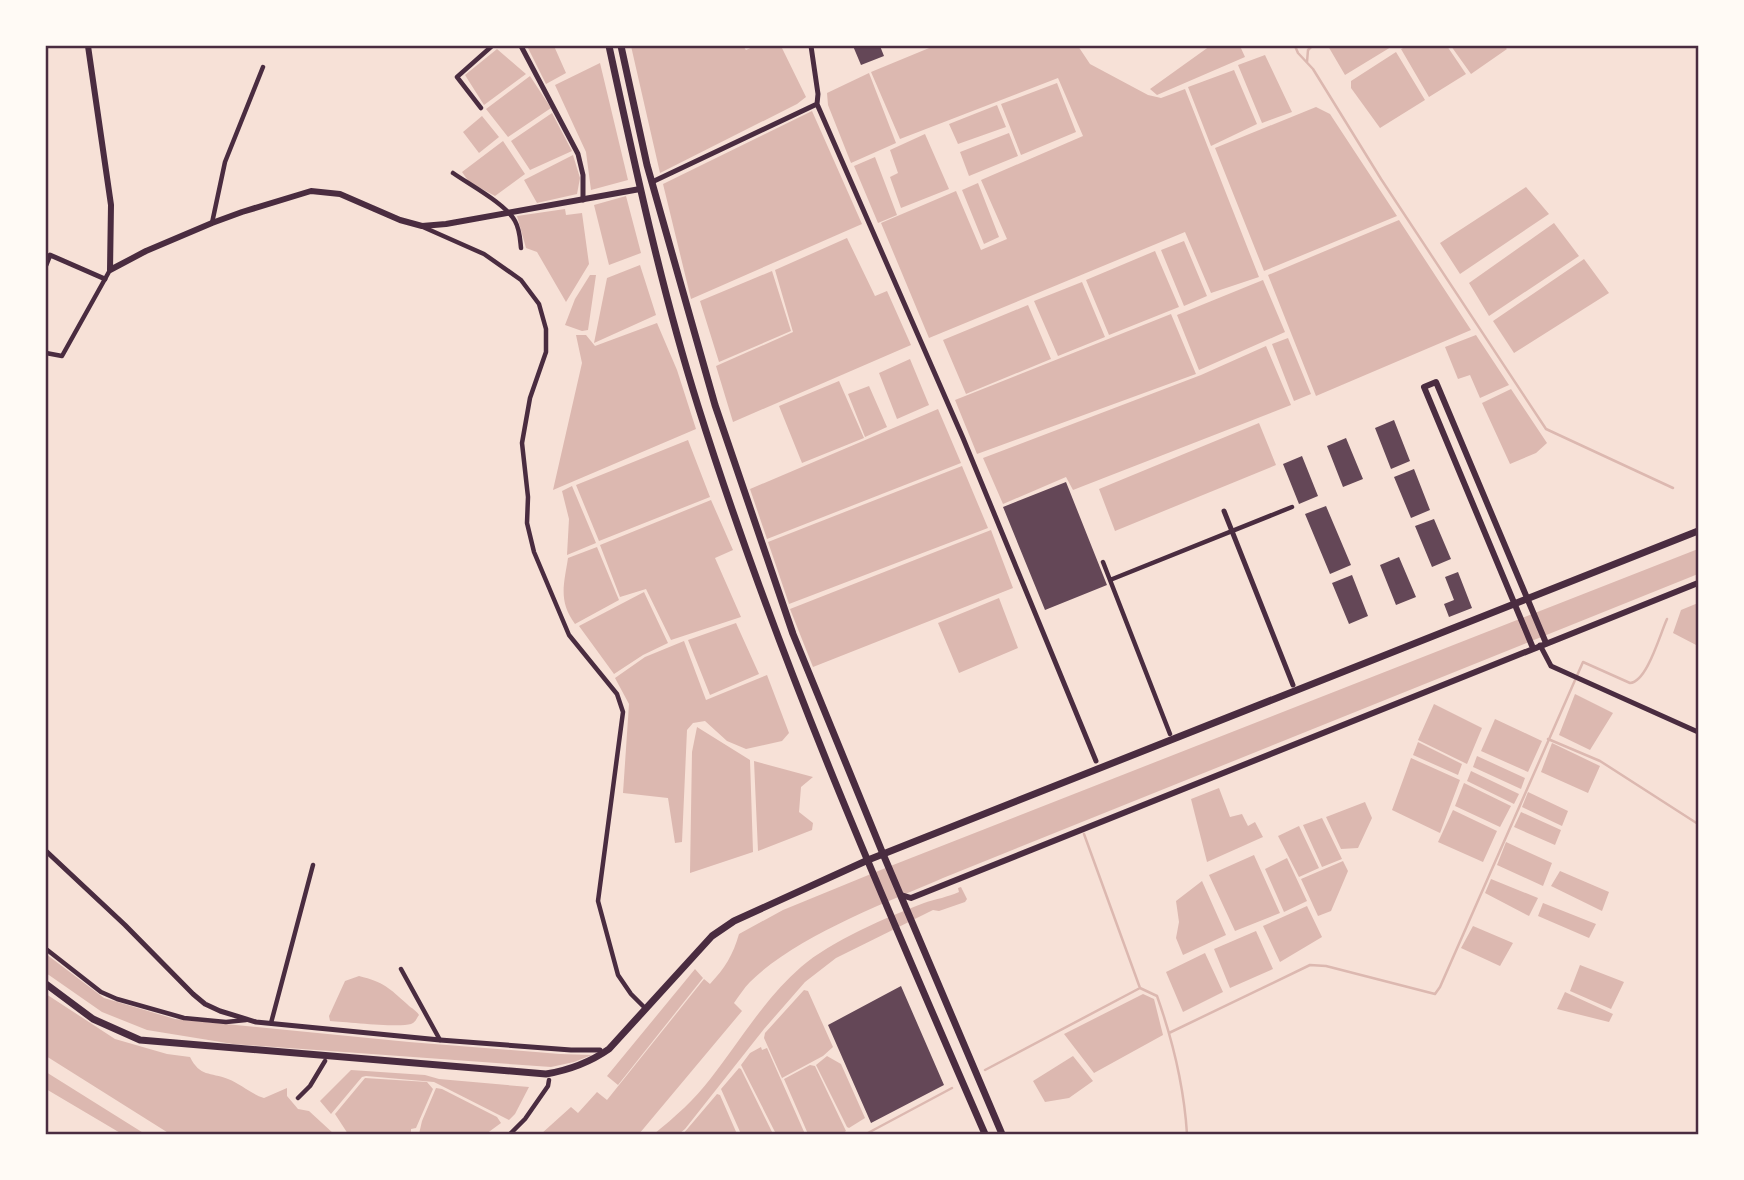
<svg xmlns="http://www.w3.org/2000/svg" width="1744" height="1180" font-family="'Nunito Sans',sans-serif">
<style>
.water{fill:#dcb8b0}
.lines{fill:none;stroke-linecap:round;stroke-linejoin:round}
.stream{stroke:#dcb8b0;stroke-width:2.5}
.building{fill:#644757}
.minor{stroke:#4a2c40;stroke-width:4.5}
.tertiary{stroke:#4a2c40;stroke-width:5}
.secondary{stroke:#4a2c40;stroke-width:6}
.primary{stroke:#4a2c40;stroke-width:7}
.trunk{stroke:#4a2c40;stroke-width:7}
.neatline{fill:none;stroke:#4a2c40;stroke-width:2.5}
</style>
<rect width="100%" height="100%" fill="#f7e1d7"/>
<!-- water -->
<path class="water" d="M527,46H554L566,73L546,84Z
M631,46H743L746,50L755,46H781L806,97L797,104L660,173Z
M934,46H1078L1090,64L1148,95L1161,98L1185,89L1259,277L1211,293L1185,232L929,338L881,223L956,191L981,250L1007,239L981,180L1083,136L1058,78L900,139L871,72Z
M1210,46H1240L1245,57L1157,95L1150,89Z
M1328,46H1390L1391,47L1345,75Z
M1407,46H1447L1466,74L1429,97L1401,49Z
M1451,46H1504L1507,49L1471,74Z
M497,49L526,74L484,105L465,75Z
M1396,52L1425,100L1380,128L1351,88V81Z
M1265,55L1292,112L1262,123L1238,65Z
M600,63L628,180L591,190L586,152L555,85Z
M1234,70L1257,124L1211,146L1188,87Z
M869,73L896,143L851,163L828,105L827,93Z
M530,76L551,108L508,137L486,109Z
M1057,83L1076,132L1021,155L1001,104Z
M997,105L1006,127L958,144L949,124Z
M1316,107L1330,114L1397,216L1264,271L1215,148Z
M812,111L862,224L691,299L663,184Z
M552,113L572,151L530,170L511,141Z
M482,116L499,137L479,153L463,132Z
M1009,133L1018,156L969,176L960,152Z
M925,134L949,189L901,208L890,177L898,173L890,150Z
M503,141L525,174L495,196L469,182L462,172Z
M573,155L580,178L577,194L537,203L524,180Z
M875,157L897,215L878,223L854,166Z
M978,183L999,237L984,244L962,190Z
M1526,187L1549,214L1460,274L1440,243Z
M626,196L641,253L609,265L594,205Z
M565,209L566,215L582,213L589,264L566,302L537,252L526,248L517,216Z
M1399,220L1471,330L1316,396L1268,275Z
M1554,223L1579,256L1489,316L1469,283Z
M847,238L875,296L887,291L911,345L733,422L716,366L793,332L775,270Z
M1184,241L1207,296L1184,306L1161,250Z
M1155,251L1179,307L1109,335L1086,280Z
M1584,259L1609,293L1514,353L1493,321Z
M640,265L656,315L594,343L607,278Z
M772,271L791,331L719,362L700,301Z
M590,275H596L588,330L582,331L565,325L575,299Z
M1263,280L1285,332L1199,370L1177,315Z
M1082,282L1105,337L1058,356L1034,301Z
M1028,305L1051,359L966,394L943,340Z
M1171,314L1196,374L977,454L955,400Z
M657,323L677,370L696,429L553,490L582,363L576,335H586L595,346Z
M1476,335L1509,385L1480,398L1470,375L1458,379L1445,347Z
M1288,338L1311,394L1294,401L1272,344Z
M1266,346L1291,405L1073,490L1066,477L1003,504L983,458L1201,375Z
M910,359L929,405L897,419L879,373Z
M839,381L864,438L802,463L779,406Z
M869,386L887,427L865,437L848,394Z
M1511,389L1547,443L1536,453L1510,464L1482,403Z
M938,409L961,463L767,539L750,489Z
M1259,423L1276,465L1115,531L1099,489Z
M688,440L710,497L599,541L576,485Z
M962,466L988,528L789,604L768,542Z
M572,486L596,543L567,555L569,519L562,491Z
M711,500L733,550L715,558L741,617L671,640L646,589L620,597L600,545Z
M991,530L1013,588L813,667L790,609Z
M597,547L619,600L575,624C558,601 564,584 568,558Z
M1698,549V574L943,878C885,903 795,937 750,982C744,988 739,996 734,1003L742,1011L639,1134H541L571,1107L578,1113L597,1092L607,1100L704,979L710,984C725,968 733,955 739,934L783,910L888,867Z
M644,592L668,643L643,655L614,674L579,626Z
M999,598L1018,648L959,673L938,623Z
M1698,603V646L1673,633L1681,610Z
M736,623L759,674L710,695L688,640Z
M684,641L706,700L767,675L789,733L782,741L746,749L727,741L705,721L693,723L687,730L682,842L675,843L668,798L623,793L629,704L615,678L645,657Z
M1575,694L1613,713L1590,750L1559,735Z
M1434,704L1482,728L1467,764L1418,740Z
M1495,719L1542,741L1528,772L1481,751Z
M697,727L750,760L753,852L690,873L692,752Z
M1418,742L1462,764L1458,775L1413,755Z
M1552,743L1600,766L1588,793L1541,772Z
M1477,756L1525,778L1521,789L1473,767Z
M1411,758L1460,780L1440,833L1392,810Z
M754,761L813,777L801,787L799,812L813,823L812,830L758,851Z
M1471,771L1519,794L1514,804L1467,781Z
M1464,783L1511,806L1500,827L1455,806Z
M1219,788L1230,817L1242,814L1248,826L1255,822L1263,837L1207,862L1191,799Z
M1528,792L1568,811L1562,826L1522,807Z
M1365,802L1372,818L1358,848L1341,849L1326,817Z
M1453,810L1497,831L1483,862L1438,842Z
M1521,812L1561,830L1555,845L1514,827Z
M1322,818L1342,859L1322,867L1303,825Z
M1299,826L1319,868L1299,877L1278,836Z
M1506,842L1552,863L1543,886L1497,865Z
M1254,855L1280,913L1235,931L1209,875Z
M1287,858L1307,901L1284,912L1265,869Z
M1343,861L1348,871L1331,911L1318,916L1301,879Z
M1560,871L1609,892L1602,911L1551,886Z
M1491,879L1538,898L1529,916L1485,893Z
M1202,881L1226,935L1183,955L1176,938L1179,922L1176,901Z
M961,887L967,899L965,902L939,911L933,910L836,958L805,982L764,1029L685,1129L679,1134H654C675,1117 694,1100 711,1078C740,1041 765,998 801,967C831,941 887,917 924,903C936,899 948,897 959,892L958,888Z
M1543,903L1596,924L1589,938L1538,916Z
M1307,906L1322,937L1280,962L1263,926Z
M1473,926L1513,943L1500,966L1461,948Z
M1256,931L1273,969L1230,988L1214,949Z
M1205,953L1223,992L1183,1012L1166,972Z
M46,954L104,998L175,1019L409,1042L560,1054L592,1055L574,1062L551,1067L233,1044L147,1030L102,1012L46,973Z
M1580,965L1624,982L1611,1009L1570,991Z
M695,969L703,978L618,1085L607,1076Z
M359,976C384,982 389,988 407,1004C412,1009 416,1010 419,1015C416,1019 416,1022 411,1024C399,1028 347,1022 330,1021L329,1016L345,981Z
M804,990L808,991L833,1047L823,1056L782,1078L764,1038L765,1033Z
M1565,992L1613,1014L1609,1022L1557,1009Z
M46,994L115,1039L167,1054L190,1057C200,1077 210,1072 228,1079C241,1084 251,1094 264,1098L287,1088V1096L298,1109L309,1111L334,1134H170L46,1056Z
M1143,994L1154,999L1163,1035L1094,1073L1064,1034Z
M761,1047L762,1050L767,1048L805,1134H776L741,1065L750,1053Z
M827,1056L841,1064L865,1118L849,1128L847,1127L816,1065Z
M1073,1056L1093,1081L1069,1098L1045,1102L1033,1081Z
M810,1065L815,1066L846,1131L842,1134H808L784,1079Z
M739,1068L741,1069L773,1134H741L721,1089Z
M351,1070L425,1075L439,1079L529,1087L515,1114L509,1120L434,1082L366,1076L362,1077L331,1114L320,1101Z
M46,1072L145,1134H122L46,1089Z
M365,1078L427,1082L433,1089L416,1128L411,1129V1134H348L335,1114Z
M436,1088L442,1089L497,1117L501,1123L486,1134H419L422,1121Z
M717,1094L720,1095L737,1134H683Z"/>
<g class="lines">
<!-- stream -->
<path class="stream" d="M1295,46L1298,53L1313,69L1381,179L1546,429L1673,488
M1307,62L1308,50L1312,46
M1548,739L1600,761L1698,824
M1140,988L1157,996C1173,1041 1184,1087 1187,1134
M1169,1033L1310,965L1326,966L1435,994L1440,987L1583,662L1630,683C1647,682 1660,634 1667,619
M985,1070L1140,988L1084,834
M866,1134L952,1088"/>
</g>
<!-- building -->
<path class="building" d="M853,46H880L884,56L861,65Z
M1394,420L1410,461L1391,469L1375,428Z
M1346,438L1363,479L1343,487L1327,446Z
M1302,456L1318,496L1299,504L1283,464Z
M1414,469L1430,510L1411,518L1394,477Z
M1066,482L1107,585L1045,610L1003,507Z
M1326,506L1351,565L1330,574L1305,514Z
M1434,519L1451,559L1432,567L1415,526Z
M1399,557L1416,597L1396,605L1380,565Z
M1458,572L1472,608L1449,617L1444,604L1454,600L1445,577Z
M1352,575L1368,616L1349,624L1332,583Z
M901,986L944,1085L871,1123L828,1025Z"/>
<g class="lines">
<!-- minor -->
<path class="minor" d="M481,108L457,77L492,46
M453,173C470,185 506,204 515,221C520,230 520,239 521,248
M212,223L225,162L263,67
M423,227L484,254L521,280L539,304L546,329V352L530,398L522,443L528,497L527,523L534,552L569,635L617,694L623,712L598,901L618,975L631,994L643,1006
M46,353L62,356L110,270
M1103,562L1170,734
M1110,580L1292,507
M46,949L101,992L117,999L184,1018L226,1022L246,1020
M401,969L440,1040
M271,1023L313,865
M298,1098L310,1086L325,1061
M510,1134L525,1119L548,1086L549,1080"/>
<!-- tertiary -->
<path class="tertiary" d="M521,46L578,154L583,175V200
M817,104L963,438L1096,761
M652,182L817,104L818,94L811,46
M46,265L50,255L105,279
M1224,511L1293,685
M1540,645L1551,666L1698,732
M46,851L125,925L193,994L205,1004L220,1011L256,1022L440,1040L571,1050H600"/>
<!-- secondary -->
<path class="secondary" d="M88,46L111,205L110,270L146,251L212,223L242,212L311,191L340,194L400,220L422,226L446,224L640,189
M1533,648L1424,387L1436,382L1546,643
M901,895L911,898L1698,583"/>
<!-- primary -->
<path class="primary" d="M46,984L93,1019L140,1040L546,1074C570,1070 589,1063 609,1049L712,936L734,921L868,860L1698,531"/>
<!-- trunk -->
<path class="trunk" d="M609,46C635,166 661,288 698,406C776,655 881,895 985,1134
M621,46L647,165L715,405L793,634L883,854L1002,1134"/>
</g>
<!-- border -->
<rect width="1744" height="1180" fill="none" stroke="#fffaf5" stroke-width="94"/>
<rect x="47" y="47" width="1650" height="1086" class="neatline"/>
</svg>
